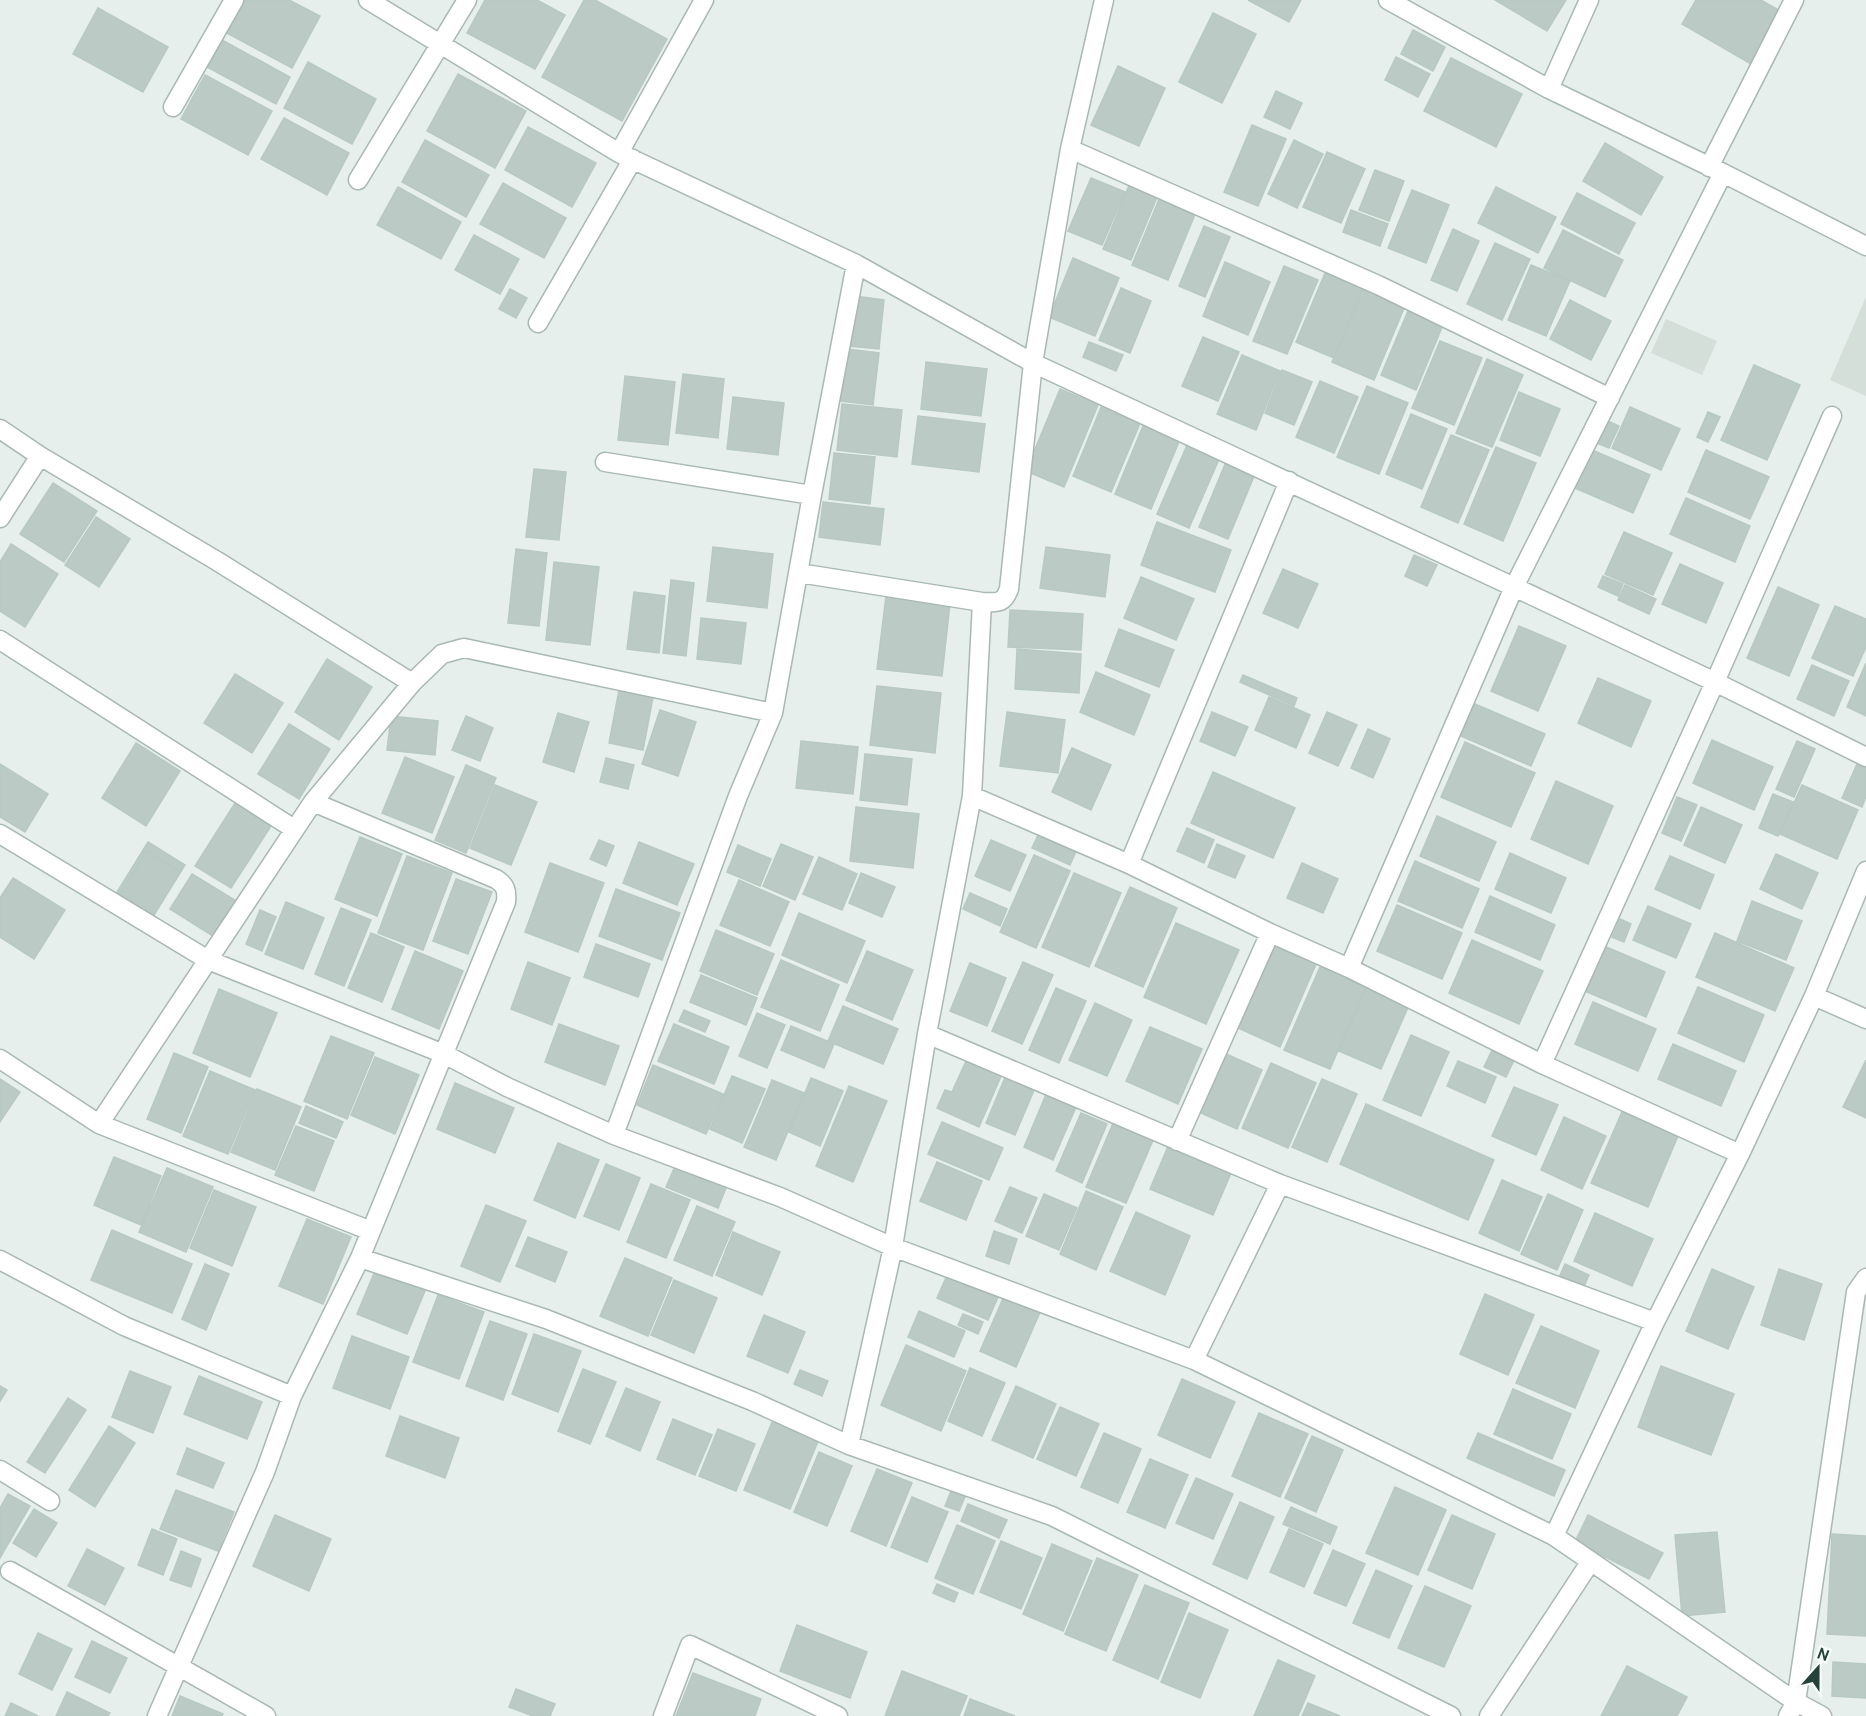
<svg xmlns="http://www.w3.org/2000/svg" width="1866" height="1716" font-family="Cabin,sans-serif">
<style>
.built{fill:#d4dfda}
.building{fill:#bbcac4;stroke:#b8c9c2;stroke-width:1.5}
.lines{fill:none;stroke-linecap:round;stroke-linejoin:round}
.street-casing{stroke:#a8b8b2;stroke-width:21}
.street{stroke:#fff;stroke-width:18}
</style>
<rect width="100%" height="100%" fill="#e6efeb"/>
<!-- built -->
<path class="built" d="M1866,297V396L1830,380Z
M1666,319L1717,341L1702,375L1651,353Z"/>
<!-- building -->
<path class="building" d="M240,0H289L320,16L292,68L223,31Z
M485,0H537L565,15L535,69L467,33Z
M584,0H595L667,39L622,121L542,77Z
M1248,0H1301L1289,22Z
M1495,0H1566L1547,31Z
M1696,0H1761L1782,12L1751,64L1682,24Z
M98,8L168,47L143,92L73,54Z
M1213,13L1256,34L1222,103L1179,82Z
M1413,30L1445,47L1433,71L1401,54Z
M222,40L290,77L276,104L207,67Z
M1396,57L1430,74L1418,97L1385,80Z
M1451,58L1522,94L1496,147L1424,111Z
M308,62L376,99L352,144L284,108Z
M1118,66L1165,88L1139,146L1091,125Z
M458,74L526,111L495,168L427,131Z
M205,75L272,111L248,155L181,119Z
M1276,91L1302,103L1290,129L1264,117Z
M284,118L349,153L327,195L261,159Z
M1252,125L1286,139L1258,206L1224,192Z
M528,127L596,163L572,207L505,170Z
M425,140L489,175L466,217L402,182Z
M1294,140L1323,154L1297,208L1268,194Z
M1605,143L1663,177L1641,215L1583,181Z
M1327,152L1365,169L1341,223L1303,207Z
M1375,170L1404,181L1389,221L1359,210Z
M1091,178L1125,192L1102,245L1068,231Z
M503,183L566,218L544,258L480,224Z
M1130,183L1158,195L1131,260L1103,249Z
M398,187L461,222L441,259L377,225Z
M1496,187L1556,217L1538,253L1478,223Z
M1412,190L1449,205L1426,263L1388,248Z
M1577,193L1635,223L1619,254L1561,224Z
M1160,197L1196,212L1168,280L1132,265Z
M1351,210L1388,224L1380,246L1343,232Z
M1204,226L1230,237L1205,297L1179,286Z
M1453,229L1479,241L1457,291L1431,280Z
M1563,230L1623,260L1605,297L1544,268Z
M474,235L519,259L500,294L455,270Z
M1495,243L1530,259L1502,320L1467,304Z
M1073,258L1119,278L1095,336L1049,317Z
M1225,262L1270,282L1248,335L1203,316Z
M1531,265L1570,281L1546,336L1508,320Z
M1284,266L1318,280L1287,354L1253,341Z
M1325,273L1363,289L1334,358L1296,342Z
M1121,288L1151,301L1130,353L1099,340Z
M510,289L527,298L516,318L499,309Z
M1363,289L1405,306L1374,380L1332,362Z
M854,296L884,300L879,349L849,346Z
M1570,300L1611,321L1591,360L1550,339Z
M1408,311L1443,325L1416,390L1381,375Z
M1203,337L1239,352L1218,401L1182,386Z
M1440,341L1482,358L1454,425L1412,408Z
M1089,342L1123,355L1116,371L1083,357Z
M847,349L879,353L873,405L841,401Z
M1242,355L1280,371L1256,430L1217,414Z
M1487,359L1523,375L1492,447L1456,433Z
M926,362L987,369L981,416L921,409Z
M1754,365L1800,385L1767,460L1721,440Z
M1282,370L1312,382L1294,425L1265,413Z
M683,374L724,379L718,438L676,433Z
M625,376L675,382L668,445L618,440Z
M1320,381L1358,397L1334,453L1296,437Z
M1367,386L1408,403L1379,474L1337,457Z
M1060,389L1098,405L1064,487L1026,471Z
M1519,392L1560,409L1540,456L1500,440Z
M733,397L784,403L778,455L727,449Z
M842,404L902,410L897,457L837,450Z
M1102,405L1141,421L1111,492L1073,476Z
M1630,407L1680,429L1661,470L1612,448Z
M1708,412L1720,417L1708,442L1697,437Z
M1411,414L1447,429L1422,489L1386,474Z
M918,416L985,424L979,472L912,464Z
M1606,420L1619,426L1609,448L1597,443Z
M1145,421L1181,437L1151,509L1115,494Z
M1451,435L1489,450L1458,523L1421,507Z
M1188,443L1220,457L1189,528L1157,514Z
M1496,447L1536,463L1503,541L1464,524Z
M1592,450L1650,475L1633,513L1575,488Z
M1706,450L1769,477L1750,519L1688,492Z
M834,453L875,457L870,504L829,499Z
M1226,462L1255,474L1228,539L1199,527Z
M534,469L566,472L559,540L526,537Z
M53,483L97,511L64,562L20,534Z
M1686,498L1750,526L1735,562L1670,534Z
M823,502L884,509L880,545L819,537Z
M96,517L130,539L99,587L65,565Z
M1157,522L1231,550L1215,592L1141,565Z
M1624,532L1672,553L1653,595L1605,574Z
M11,544L58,574L25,627L0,611V562Z
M713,547L773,554L767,608L707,601Z
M1046,547L1110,555L1105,597L1040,588Z
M516,549L547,553L539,626L508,623Z
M1414,555L1437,565L1427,586L1405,576Z
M554,562L599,567L590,645L546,640Z
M1680,564L1723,583L1706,623L1662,604Z
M1283,569L1318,584L1298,628L1263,613Z
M1603,576L1623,584L1618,596L1598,587Z
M1141,577L1194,599L1176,640L1124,618Z
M671,580L694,583L686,656L663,653Z
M1625,585L1656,599L1649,614L1618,600Z
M1778,587L1819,605L1789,676L1747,658Z
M634,592L665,596L659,653L627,649Z
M886,596L950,604L942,676L877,669Z
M1835,606L1866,619V647L1853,676L1812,658Z
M1010,610L1083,614L1081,650L1008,647Z
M701,618L746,623L741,664L697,659Z
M1519,626L1566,646L1538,711L1491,691Z
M1119,629L1174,650L1159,687L1105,666Z
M1017,649L1081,654L1079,693L1015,689Z
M327,659L372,687L339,740L295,712Z
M1866,663V716L1847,707Z
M1812,665L1849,681L1834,716L1797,699Z
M1096,672L1150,695L1134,735L1080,712Z
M235,674L283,703L252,753L204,723Z
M1243,675L1297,698L1294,706L1240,682Z
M1598,678L1651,701L1631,747L1578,723Z
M620,685L654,692L643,750L609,743Z
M877,686L941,693L935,753L870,745Z
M1269,697L1310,715L1296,748L1255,730Z
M1475,704L1545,734L1531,766L1461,736Z
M660,710L696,722L678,776L642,764Z
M1007,712L1065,720L1058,773L1000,766Z
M1212,712L1248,727L1235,756L1200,741Z
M1327,712L1357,725L1338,766L1309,753Z
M558,713L589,722L574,772L543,762Z
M391,716L438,721L435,755L387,750Z
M466,716L493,728L480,761L452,750Z
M289,724L330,749L299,799L258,774Z
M1368,729L1390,739L1373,778L1351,768Z
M1712,740L1773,767L1754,810L1693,783Z
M801,741L858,747L853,794L796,788Z
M1797,741L1815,749L1794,797L1776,789Z
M1465,742L1535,773L1511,827L1441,797Z
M136,743L180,771L146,826L102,798Z
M1072,748L1111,765L1091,810L1052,792Z
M865,754L912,759L907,805L860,800Z
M405,757L454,777L432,833L382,813Z
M606,758L634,765L628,789L600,782Z
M0,764L48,794L25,832L0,817Z
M1857,764L1866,768V796L1862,807L1842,798Z
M466,765L496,778L466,853L435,840Z
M1213,772L1295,808L1273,858L1191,823Z
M1556,781L1613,806L1588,864L1531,839Z
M495,785L537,802L511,865L470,848Z
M1802,785L1858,810L1837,859L1780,834Z
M1773,794L1793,802L1778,836L1759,828Z
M1677,797L1697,805L1681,841L1662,833Z
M235,803L271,826L231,888L195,866Z
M856,807L919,814L913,868L850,861Z
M1701,807L1742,825L1725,863L1684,845Z
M1437,816L1496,842L1479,881L1420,856Z
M1187,828L1214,840L1204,863L1177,851Z
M1040,831L1078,847L1070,865L1032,848Z
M360,837L402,854L377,916L335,899Z
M599,840L614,846L606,866L590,859Z
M991,840L1026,855L1010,891L975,876Z
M148,842L185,865L151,920L114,897Z
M639,842L694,864L677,905L623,883Z
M781,844L813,857L795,900L763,886Z
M1217,844L1245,856L1235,878L1208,867Z
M738,845L771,859L760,886L727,872Z
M146,851L180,872L152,918L118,898Z
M1510,853L1566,878L1551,913L1495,889Z
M1776,854L1818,873L1802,909L1760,889Z
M1034,855L1070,871L1036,948L1000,932Z
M407,856L452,873L423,950L378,933Z
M1670,856L1714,875L1700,909L1655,889Z
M819,857L857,874L842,910L803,894Z
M1415,861L1479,889L1462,928L1398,901Z
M550,863L604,883L578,952L525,932Z
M1302,863L1338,879L1323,913L1287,898Z
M861,873L895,887L882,917L849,903Z
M1074,873L1121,893L1089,967L1042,947Z
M192,874L238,902L216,938L170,909Z
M13,878L65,910L34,959L0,937V898Z
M456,879L492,892L468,954L433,941Z
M739,880L789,902L770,946L720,925Z
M1130,887L1177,908L1143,987L1095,966Z
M616,889L680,913L662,960L599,936Z
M970,893L1007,909L1000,926L963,909Z
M1490,896L1555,925L1540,960L1475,932Z
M1752,901L1802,921L1786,960L1737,941Z
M286,902L324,918L303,969L265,954Z
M1397,905L1462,933L1442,979L1377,951Z
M1648,906L1691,924L1676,958L1633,940Z
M341,908L371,920L344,986L315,974Z
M260,910L276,917L262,951L246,944Z
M799,913L865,941L847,983L782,955Z
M1620,919L1631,924L1624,942L1612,937Z
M1176,923L1239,950L1206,1024L1144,997Z
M716,930L774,954L757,995L700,971Z
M371,933L404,947L382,1002L348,988Z
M1715,933L1794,968L1775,1011L1696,977Z
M1472,940L1543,971L1519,1024L1449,993Z
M1270,942L1317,962L1280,1047L1234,1026Z
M596,944L650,964L638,997L584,977Z
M1604,946L1665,972L1646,1017L1585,991Z
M415,951L463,971L439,1029L392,1009Z
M867,951L913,970L892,1020L846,1000Z
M781,960L839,985L820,1031L761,1007Z
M528,962L570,978L552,1025L511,1009Z
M1023,962L1053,975L1022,1044L992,1031Z
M970,963L1006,978L987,1026L950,1011Z
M1320,967L1366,986L1330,1069L1284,1050Z
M701,975L757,998L746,1025L690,1002Z
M1367,987L1409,1005L1381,1069L1339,1051Z
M1698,987L1764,1015L1744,1062L1678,1033Z
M1056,988L1086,1001L1059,1063L1029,1050Z
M219,989L277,1013L250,1077L193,1053Z
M1593,1002L1656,1029L1638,1071L1575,1044Z
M1095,1003L1132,1020L1107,1076L1069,1060Z
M843,1006L898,1029L883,1064L828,1041Z
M684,1010L710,1021L705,1032L679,1021Z
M757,1013L785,1025L767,1068L739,1056Z
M559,1024L619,1046L605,1085L545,1062Z
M674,1024L729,1047L714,1084L658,1061Z
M791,1026L834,1044L824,1068L781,1050Z
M1150,1027L1202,1049L1178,1104L1126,1081Z
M1411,1035L1449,1052L1421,1116L1383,1100Z
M331,1036L374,1053L347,1119L304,1101Z
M1673,1044L1736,1071L1721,1106L1658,1079Z
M1493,1048L1515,1058L1506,1077L1484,1067Z
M174,1053L208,1067L181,1133L147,1119Z
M1224,1053L1262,1070L1237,1129L1199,1112Z
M375,1057L419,1075L395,1134L351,1115Z
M967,1059L1002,1074L979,1127L937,1108L945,1090L952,1092Z
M1866,1060V1118L1843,1107Z
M1458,1061L1496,1077L1485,1103L1447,1086Z
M1271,1063L1316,1083L1288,1148L1242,1128Z
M653,1065L723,1094L706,1134L637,1105Z
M210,1071L255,1090L228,1154L183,1136Z
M1006,1075L1035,1088L1015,1135L986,1123Z
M732,1076L765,1089L742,1143L710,1129Z
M811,1078L843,1091L820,1146L789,1132Z
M0,1079L20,1092L0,1122Z
M1322,1079L1357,1094L1327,1162L1292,1147Z
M772,1080L804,1093L776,1160L744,1147Z
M455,1083L514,1108L495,1153L437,1129Z
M849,1086L887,1101L853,1182L816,1166Z
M1514,1087L1558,1105L1536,1155L1492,1136Z
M257,1089L301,1107L275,1170L231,1152Z
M1047,1092L1077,1105L1053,1160L1024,1147Z
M1366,1104L1494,1160L1468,1220L1340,1164Z
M306,1106L343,1122L336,1138L299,1123Z
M1622,1112L1678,1136L1648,1207L1591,1183Z
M1081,1113L1107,1124L1082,1183L1056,1171Z
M1564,1117L1606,1136L1582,1189L1541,1170Z
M1114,1121L1154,1138L1126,1203L1086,1187Z
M942,1122L1003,1148L989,1180L928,1154Z
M296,1126L334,1141L314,1191L275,1175Z
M558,1143L599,1160L575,1218L534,1200Z
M1169,1144L1232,1171L1213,1215L1150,1189Z
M114,1157L161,1176L141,1225L94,1205Z
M679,1157L730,1178L718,1208L666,1187Z
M937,1162L982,1181L966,1220L920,1201Z
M606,1164L640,1178L619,1230L584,1216Z
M167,1168L213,1187L186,1252L139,1232Z
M1502,1180L1542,1197L1519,1251L1479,1233Z
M651,1184L690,1200L666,1258L627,1242Z
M1010,1187L1037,1198L1022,1233L995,1221Z
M214,1190L256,1207L232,1266L190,1248Z
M1086,1191L1123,1207L1096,1270L1060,1254Z
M1044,1194L1077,1208L1059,1250L1026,1236Z
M1548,1194L1583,1210L1557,1270L1521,1254Z
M486,1205L526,1221L500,1282L461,1266Z
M697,1206L735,1222L712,1276L674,1260Z
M1136,1212L1190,1236L1165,1295L1110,1271Z
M1595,1213L1653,1239L1632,1286L1574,1261Z
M307,1219L351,1237L323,1304L279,1286Z
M112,1230L192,1264L172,1313L91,1280Z
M994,1231L1017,1239L1009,1264L986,1256Z
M733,1232L780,1252L762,1295L716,1275Z
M528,1237L567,1252L555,1282L516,1266Z
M625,1258L672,1278L648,1336L600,1316Z
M205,1264L229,1274L206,1330L182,1319Z
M1565,1264L1589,1275L1582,1291L1558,1280Z
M1712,1269L1754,1287L1728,1349L1686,1331Z
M1779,1269L1822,1284L1804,1340L1761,1325Z
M375,1271L425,1291L407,1334L357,1314Z
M948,1273L999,1295L988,1320L937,1298Z
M674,1280L717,1298L694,1353L651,1335Z
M1009,1285L1045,1301L1016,1367L980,1351Z
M1485,1294L1534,1315L1508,1375L1460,1354Z
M438,1295L484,1312L459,1379L413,1362Z
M919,1311L965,1331L954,1357L908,1337Z
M963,1314L983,1322L978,1334L958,1325Z
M764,1315L805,1332L788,1373L747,1356Z
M490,1321L527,1334L503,1400L466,1386Z
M1541,1326L1599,1351L1575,1408L1516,1383Z
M534,1334L581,1351L558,1412L512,1394Z
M352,1336L409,1357L390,1409L333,1388Z
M906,1345L966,1371L941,1431L881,1405Z
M1661,1366L1734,1394L1711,1455L1638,1427Z
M970,1368L1005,1383L982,1436L948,1421Z
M583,1369L616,1382L590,1444L558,1431Z
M800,1370L828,1381L822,1396L794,1384Z
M130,1371L171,1387L153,1433L112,1417Z
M199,1376L262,1402L247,1439L184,1414Z
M1182,1379L1235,1402L1210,1458L1158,1435Z
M0,1386L7,1390L0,1401Z
M1016,1386L1056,1404L1033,1458L992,1440Z
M626,1388L660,1402L640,1451L606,1436Z
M1513,1389L1571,1414L1552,1459L1494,1434Z
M68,1398L86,1410L45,1473L27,1462Z
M1060,1407L1099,1424L1076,1476L1037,1459Z
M1259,1413L1308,1434L1280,1497L1232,1476Z
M400,1416L459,1438L445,1478L386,1456Z
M673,1419L712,1435L695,1475L657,1459Z
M773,1420L819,1439L790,1509L744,1490Z
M109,1426L135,1443L95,1507L69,1490Z
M718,1429L755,1444L736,1491L699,1476Z
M1104,1433L1141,1449L1118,1503L1081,1487Z
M1478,1433L1565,1470L1554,1496L1467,1458Z
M1312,1436L1343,1450L1316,1512L1285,1498Z
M187,1448L224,1463L213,1488L177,1474Z
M819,1452L852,1466L827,1526L794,1512Z
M1150,1459L1188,1475L1165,1528L1127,1512Z
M877,1469L912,1483L886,1546L851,1531Z
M1196,1478L1233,1494L1213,1539L1176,1523Z
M956,1479L970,1485L959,1511L945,1506Z
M1395,1487L1446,1510L1418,1575L1366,1553Z
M176,1490L234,1512L218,1551L160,1529Z
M8,1494L30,1506L0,1558V1508Z
M912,1497L948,1512L927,1562L891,1547Z
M1240,1502L1274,1517L1247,1579L1213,1564Z
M968,1504L1007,1520L999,1538L961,1521Z
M1291,1507L1337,1527L1330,1544L1283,1524Z
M34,1509L57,1523L36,1557L13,1543Z
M275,1515L331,1539L309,1591L253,1566Z
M1452,1515L1495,1534L1472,1589L1428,1570Z
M1588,1515L1663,1553L1649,1579L1575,1542Z
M957,1525L995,1541L973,1594L935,1578Z
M152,1529L177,1539L163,1575L138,1565Z
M1289,1529L1323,1544L1304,1587L1270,1572Z
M1717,1532L1725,1612L1682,1616L1675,1535Z
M1832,1534L1866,1536V1636L1827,1634Z
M1001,1541L1042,1558L1021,1609L980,1592Z
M1052,1544L1092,1561L1063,1631L1023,1614Z
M87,1549L124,1568L105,1605L68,1586Z
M1333,1550L1365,1564L1346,1606L1314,1593Z
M181,1551L201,1559L191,1587L170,1580Z
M1097,1558L1138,1575L1106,1651L1065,1634Z
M1376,1570L1412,1586L1389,1638L1353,1623Z
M937,1584L958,1593L954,1602L933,1593Z
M1145,1585L1189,1603L1158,1679L1113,1660Z
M1425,1586L1471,1606L1444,1667L1398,1648Z
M1189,1613L1228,1630L1200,1698L1161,1682Z
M797,1625L867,1652L850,1698L780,1671Z
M38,1633L72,1649L52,1690L19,1674Z
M92,1641L127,1658L110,1693L75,1677Z
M1278,1660L1315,1676L1298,1716H1254Z
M1833,1662L1866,1664V1698L1832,1696Z
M1627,1666L1687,1697L1677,1716H1601Z
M902,1671L967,1696L959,1716H885Z
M693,1673L761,1699L755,1716H676Z
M516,1689L555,1704L550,1716H533L509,1707Z
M67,1692L110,1713L108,1716H56Z
M180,1696L223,1714L222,1716H172Z
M970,1699L1015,1716H964Z
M11,1703L38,1716H5Z
M1308,1703L1340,1716H1302Z"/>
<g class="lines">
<defs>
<path id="street" d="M368,0L619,153L856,264
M1388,0L1549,89L1723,173
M1549,89L1589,0
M173,107L234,0
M1070,149L1378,285L1610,398
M619,153L704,0
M1709,167L1794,0
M358,180L467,0
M538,323L633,159
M0,429L40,456L217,561L412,683
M605,462L812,495
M0,518L40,456
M799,573L982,602C997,602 1003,605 1009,589L1033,363L1070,149L1104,0
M0,640L294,829
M972,796L982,602
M0,834L208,960L444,1054L507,1087L614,1135L780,1197L893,1247L1194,1360L1287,1405L1554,1536L1796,1702L1856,1292L1866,1278
M1129,864L1289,481
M1349,968L1514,587L1715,682L1866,757
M1814,996L1866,1019
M927,1034L1280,1184L1655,1322
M0,1059L99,1124L371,1231
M1542,1064L1715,682L1832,416
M99,1124L313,802L412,683L442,654L464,648L773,713
M614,1135L738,796L773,713L812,495L856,264L1033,363L1514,587L1723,173L1866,246
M1177,1141L1270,933
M360,1258L546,1319L752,1401L849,1445
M0,1260L124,1326L292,1396
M1194,1360L1280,1184
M0,1470L50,1501
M1554,1536L1655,1322L1740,1154L1814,996L1866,871
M10,1571L266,1716
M157,1716L265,1472L292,1396L360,1258L506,902C507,891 506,885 496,879L313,802
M663,1716L690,1645L838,1716
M1451,1716L1052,1516L849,1445L893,1247L927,1034L972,796L1129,864L1270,933L1349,968L1542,1064L1740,1154
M1489,1716L1591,1561
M1788,1716L1796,1702L1822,1716"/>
</defs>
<!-- street casing -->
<use href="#street" class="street-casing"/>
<!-- street -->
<use href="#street" class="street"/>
</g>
<!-- north arrow -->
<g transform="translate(1818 1668) rotate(21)" stroke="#f7fbf9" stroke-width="4.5" paint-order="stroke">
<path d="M0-4.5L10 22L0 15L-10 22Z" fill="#24423a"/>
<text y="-9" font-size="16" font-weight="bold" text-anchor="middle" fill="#24423a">N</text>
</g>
</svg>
